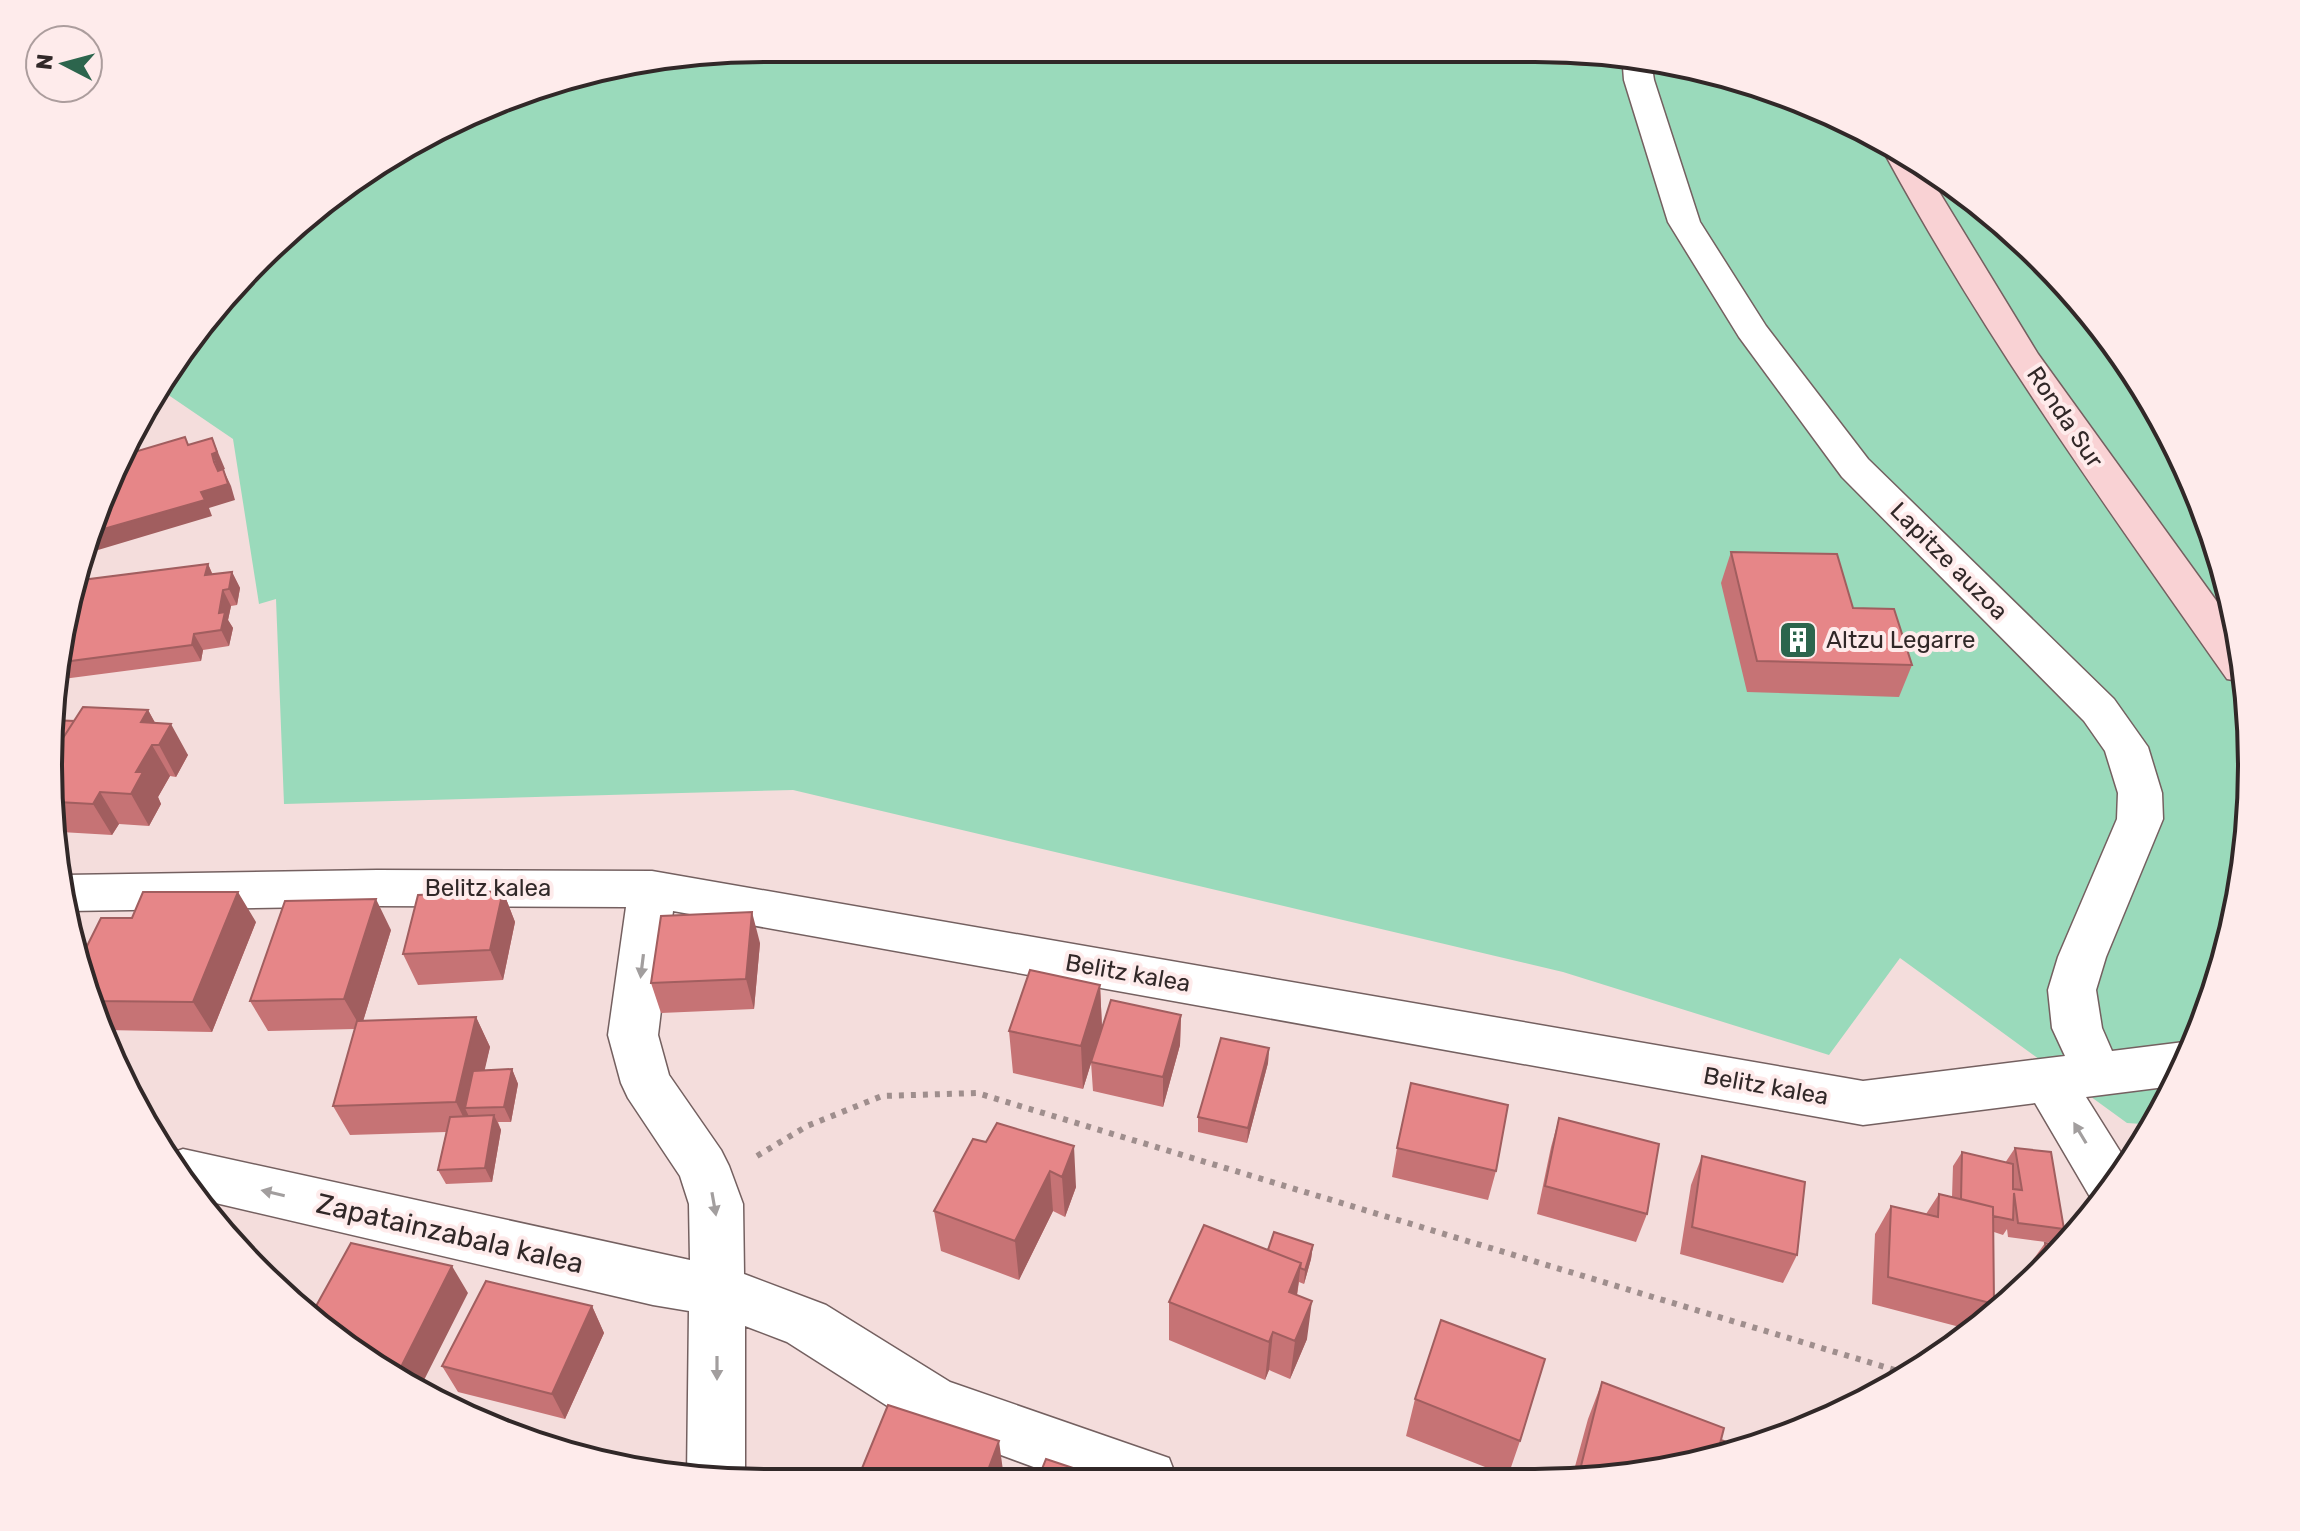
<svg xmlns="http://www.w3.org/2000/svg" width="2300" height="1531" font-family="Rubik,sans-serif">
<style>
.green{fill:#9adabb}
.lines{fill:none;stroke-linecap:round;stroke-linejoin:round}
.street-casing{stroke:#746060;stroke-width:3}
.secondary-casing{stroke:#746060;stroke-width:3}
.path{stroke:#9f8e8d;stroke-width:6;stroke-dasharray:5 7;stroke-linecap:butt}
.street{fill:#fff;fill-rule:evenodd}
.secondary{fill:#f9d2d4;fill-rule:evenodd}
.wall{fill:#c67375}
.shaded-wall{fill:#a15e5f}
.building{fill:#e68688;stroke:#a15e5f;stroke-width:2}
.oneway{fill:#a29e9e}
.labels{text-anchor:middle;stroke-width:8;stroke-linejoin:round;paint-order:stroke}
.street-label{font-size:24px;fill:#312828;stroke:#feebeb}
.poi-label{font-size:24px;fill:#312828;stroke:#feebeb;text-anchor:start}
.near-street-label{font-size:28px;fill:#312828;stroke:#feebeb}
.rim{fill:none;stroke:#312828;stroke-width:4}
</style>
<rect width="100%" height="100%" fill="#f4dddc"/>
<!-- green -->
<path class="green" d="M766,48L1629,54L1851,122L2008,226L2104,329L2178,449L2228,580L2250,719L2246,860L2214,997L2156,1125L2127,1123L1900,958L1829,1055L1563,972L793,790L284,804L276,599L259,604L233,439L161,390L197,328L367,169L535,86Z"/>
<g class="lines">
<defs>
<path id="street" d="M1622,54L1651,61L1654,80L1700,222L1766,326L1868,459L2114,699L2148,747L2162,793L2163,819L2106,957L2096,990L2102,1028L2112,1051L2184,1042L2192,1045L2173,1086L2086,1097L2128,1164L2099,1204L2093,1202L2035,1103L1863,1125L673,911L658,1035L669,1075L721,1150L729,1166L743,1204L744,1274L826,1305L950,1382L1169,1458L1177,1479H1066L914,1423L787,1342L745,1326V1477H687L689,1311L653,1305L207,1201L169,1154L183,1149L690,1260L689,1204L680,1176L628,1098L621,1083L608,1035L626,907L377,906L68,911L65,875L377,870L652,871L1863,1081L2065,1056L2052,1028L2048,990L2058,957L2117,819L2118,793L2105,751L2084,721L1842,477L1739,337L1668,222L1624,80Z"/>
<path id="secondary" d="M1891,149L1927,172L2038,354L2236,628L2244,682L2227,679C2107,508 1986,340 1886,156Z"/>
</defs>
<!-- street casing -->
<use href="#street" class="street-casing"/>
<!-- secondary casing -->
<use href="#secondary" class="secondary-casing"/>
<!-- path -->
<path class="path" d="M757,1156L807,1126L882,1096L977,1093L1908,1374"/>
<!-- street -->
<use href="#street" class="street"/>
<!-- secondary -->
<use href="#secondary" class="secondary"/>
</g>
<!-- wall -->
<path class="wall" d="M1529,53L1593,54L1590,66L1530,63Z
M1731,552L1853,608L1912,665L1899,697L1747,692L1721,583Z
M208,564L213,575L232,572L240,588L237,605L231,606L228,620L233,628L229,646L203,650L201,661L63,679L60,674L82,580Z
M148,710L155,723L188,755L176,777L170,776L158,797L161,804L149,826L119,824L112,835L61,832L50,720L74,721Z
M503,891L515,922L503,980L418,985L403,954Z
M256,922L212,1032L105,1030L78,964Z
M391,930L363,1021L476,1017L490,1047L484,1070L512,1069L518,1084L511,1122H498L501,1130L492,1182L446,1184L438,1170L446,1132L350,1135L333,1106L355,1029L268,1031L250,1001Z
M760,943L754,1009L661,1013L651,983Z
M1100,985L1102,1028L1083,1089L1013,1073L1009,1031Z
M1181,1015L1180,1045L1163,1107L1093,1091L1091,1062Z
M1269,1048L1268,1063L1247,1143L1198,1132V1117Z
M1559,1118L1647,1214L1636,1242L1537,1214L1551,1147Z
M997,1123L1076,1187L1065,1217L1053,1211L1019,1280L941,1251L934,1211L986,1142Z
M1397,1148L1496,1171L1488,1200L1392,1177Z
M2015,1148L2064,1229L2054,1243L2008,1237L2007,1229L2003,1235L1994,1232V1304L1975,1331L1872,1304L1875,1234L1891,1206L1926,1214L1939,1194L1952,1197L1953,1166L1962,1152L2005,1163Z
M1702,1156L1797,1255L1783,1283L1680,1254L1691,1185Z
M2045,1243L2066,1246L2027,1283L2025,1271Z
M1313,1245L1311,1259L1304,1284L1299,1282L1297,1295L1307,1339L1290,1379L1269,1370L1265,1380L1169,1340V1302L1268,1250Z
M592,1306L604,1333L565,1419L458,1392L442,1366Z
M1602,1382L1721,1440L1720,1459L1581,1481H1571L1588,1419Z
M1415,1399L1520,1441L1508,1476L1406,1436Z"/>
<!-- shaded-wall -->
<path class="shaded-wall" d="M212,438L225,469L219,470L223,469L231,486L235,500L209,508L212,516L88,553L93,532L201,492L218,471L212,454Z
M208,564L215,581L205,575Z
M232,572L240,588L237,605L229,589Z
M223,590L231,606L228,620L233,628L229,646L221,630L219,613Z
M194,634L203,650L201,661L192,645Z
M148,710L163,737L171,724L188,755L176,777L159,745L141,722Z
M152,745L170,776L158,797L161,804L149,826L131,794L136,772Z
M100,792L119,824L112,835L93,804Z
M503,891L515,922L503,980L490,950Z
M238,892L256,922L212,1032L193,1002Z
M376,899L391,930L361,1028L344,999Z
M752,912L760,943L754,1009L746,979Z
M1100,985L1102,1028L1083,1089L1081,1046Z
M1181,1015L1180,1045L1163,1107V1077Z
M476,1017L490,1047L476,1108H465L472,1123L470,1131L456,1102Z
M1269,1048L1268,1063L1247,1143L1248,1128Z
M512,1069L518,1084L511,1122L504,1107Z
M494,1115L501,1130L492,1182L485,1168Z
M1074,1146L1076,1187L1065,1217L1062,1177Z
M1050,1171L1053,1211L1019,1280L1015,1241Z
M1313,1245L1311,1259L1304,1284L1305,1270Z
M1301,1263L1296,1302L1289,1292Z
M452,1266L468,1293L419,1390L397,1375Z
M1312,1301L1307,1339L1290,1379L1295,1341Z
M592,1306L604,1333L565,1419L552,1394Z
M1273,1332L1269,1370L1265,1380L1269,1342Z
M999,1441L1004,1478H985Z"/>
<!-- building -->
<path class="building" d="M185,437L188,445L212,438L217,452L212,454L214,462L218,471L223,469L228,484L201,492L205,500L93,532L102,491L124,455Z
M1731,552L1837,554L1853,608L1894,609L1912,665L1757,661Z
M208,564L205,575L232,572L229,589L223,590L219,613L225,612L221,630L194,634L192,645L63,662L82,580Z
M83,707L148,710L141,722L171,724L159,745H152L136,772H143L131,794L100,792L93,804L58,802L53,752H54Z
M50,720L74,721L54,752H53Z
M503,891L490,950L403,954L418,895Z
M143,892H238L193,1002L93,1001L78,964L101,918H132Z
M376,899L344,999L250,1001L285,901Z
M752,912L746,979L651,983L661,916Z
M1030,970L1100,985L1081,1046L1009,1031Z
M1111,1000L1181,1015L1163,1077L1091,1062Z
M476,1017L456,1102L333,1106L357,1021Z
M1221,1038L1269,1048L1248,1128L1198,1117Z
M512,1069L504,1107L465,1108L473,1071Z
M1411,1083L1508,1105L1496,1171L1397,1148Z
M494,1115L485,1168L438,1170L450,1117Z
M1559,1118L1659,1144L1647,1214L1545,1186Z
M997,1123L1074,1146L1062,1177L1050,1171L1015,1241L934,1211L973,1139L986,1142Z
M2015,1148L2051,1152L2064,1229L2018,1223L2014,1193L2013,1220L1993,1216V1207L1961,1199L1962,1152L2013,1164V1189L2022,1190Z
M1702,1156L1805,1182L1797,1255L1692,1227Z
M1939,1194L1993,1207L1994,1304L1888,1277L1891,1206L1938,1217Z
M1204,1225L1301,1263L1289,1292L1312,1301L1295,1341L1273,1332L1269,1342L1169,1302Z
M1274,1232L1313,1245L1305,1270L1300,1268L1301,1263L1268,1250Z
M351,1243L452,1266L397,1375L310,1317Z
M2045,1243L2066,1246L2048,1263Z
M486,1281L592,1306L552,1394L442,1366Z
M1441,1320L1545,1359L1520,1441L1415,1399Z
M1602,1382L1724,1428L1716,1459L1609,1477L1581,1466Z
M888,1405L999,1441L985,1478H858Z
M1721,1440L1746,1449L1716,1459Z
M1046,1459L1106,1479H1038Z"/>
<!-- one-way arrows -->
<defs><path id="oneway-solid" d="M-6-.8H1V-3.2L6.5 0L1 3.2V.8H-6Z" transform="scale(2)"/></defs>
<g class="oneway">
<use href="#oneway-solid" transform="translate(642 966) rotate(97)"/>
<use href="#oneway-solid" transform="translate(2080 1133) rotate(-121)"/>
<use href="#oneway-solid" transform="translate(273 1193) rotate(-167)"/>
<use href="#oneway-solid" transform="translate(714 1204) rotate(80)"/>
<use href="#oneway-solid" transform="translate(717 1368) rotate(90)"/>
</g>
<!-- icons -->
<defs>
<symbol id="building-square" viewBox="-11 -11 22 22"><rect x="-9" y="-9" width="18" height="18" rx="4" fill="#2c654d" stroke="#feebeb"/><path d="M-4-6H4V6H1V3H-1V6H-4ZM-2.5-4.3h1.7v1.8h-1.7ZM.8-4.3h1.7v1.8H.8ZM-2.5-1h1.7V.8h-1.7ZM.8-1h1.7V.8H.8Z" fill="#fff"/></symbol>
</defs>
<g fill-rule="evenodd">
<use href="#building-square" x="1776" y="618" width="44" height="44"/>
</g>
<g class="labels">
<!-- street labels -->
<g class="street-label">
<text transform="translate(2065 417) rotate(56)" y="8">Ronda Sur</text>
<text transform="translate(1949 561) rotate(45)" y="8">Lapitze auzoa</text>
<text x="488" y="896">Belitz kalea</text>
<text transform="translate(1128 973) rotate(10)" y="8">Belitz kalea</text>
<text transform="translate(1766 1086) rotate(10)" y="8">Belitz kalea</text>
</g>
<!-- poi labels -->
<g class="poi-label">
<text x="1826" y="648">Altzu Legarre</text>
</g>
<!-- near-street labels -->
<g class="near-street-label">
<text transform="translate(450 1233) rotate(13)" y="10">Zapatainzabala kalea</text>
</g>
</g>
<!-- crop -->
<path d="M0 0H2300V1531H0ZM765 62H1535A703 703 0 0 1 2238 765V766A703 703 0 0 1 1535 1469H765A703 703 0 0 1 62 766V765A703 703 0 0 1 765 62Z" fill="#feebeb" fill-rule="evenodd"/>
<path class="rim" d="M765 62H1535A703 703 0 0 1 2238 765V766A703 703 0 0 1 1535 1469H765A703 703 0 0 1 62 766V765A703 703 0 0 1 765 62Z"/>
<!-- north arrow -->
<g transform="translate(64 64) rotate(276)"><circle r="38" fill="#feebeb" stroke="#ac9d9d" stroke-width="2"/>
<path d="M0-6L14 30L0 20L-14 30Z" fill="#2c654d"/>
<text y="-12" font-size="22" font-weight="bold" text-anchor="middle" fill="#312828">N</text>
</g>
</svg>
